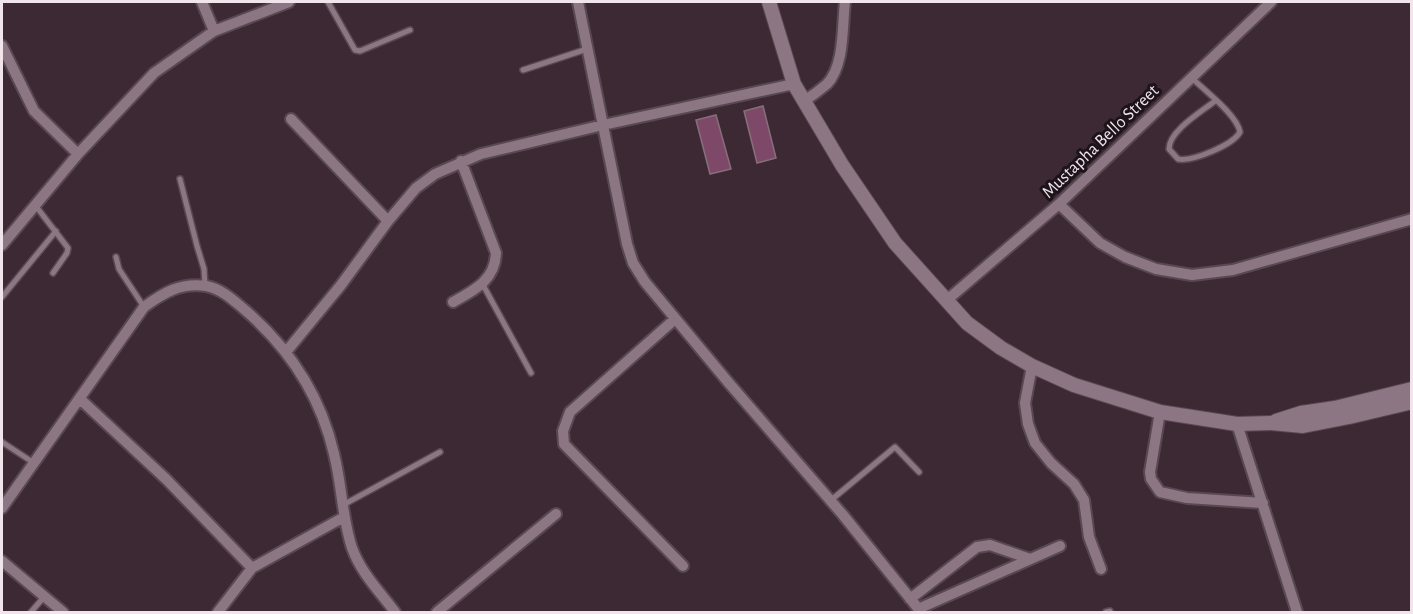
<svg xmlns="http://www.w3.org/2000/svg" width="1413" height="614" font-family="'Alegreya Sans',sans-serif">
<style>
.building{fill:#7e4969;stroke:#856f7b;stroke-width:1.5}
.lines{fill:none;stroke-linecap:round;stroke-linejoin:round}
.service-casing{stroke:#584851;stroke-width:8}
.minor-casing{stroke:#584851;stroke-width:14}
.tertiary-casing{stroke:#584851;stroke-width:16}
.service{stroke:#8d7683;stroke-width:5}
.minor{stroke:#8d7683;stroke-width:10}
.tertiary{stroke:#8d7683;stroke-width:14}
.labels{text-anchor:middle;stroke-width:6;stroke-linejoin:round;paint-order:stroke}
.street-label{font-size:18px;fill:#f1e4eb;stroke:#1d1419}
</style>
<rect width="100%" height="100%" fill="#3c2934"/>
<!-- building -->
<path class="building" d="M763,106L776,158L757,163L744,111Z
M716,115L731,169L710,174L696,120Z"/>
<g class="lines">
<defs>
<path id="service" d="M328,2L355,50L360,51L410,30
M523,70L587,49
M1192,78C1205,91 1237,115 1240,132C1233,145 1192,162 1178,159L1169,149C1169,131 1201,112 1215,101
M180,179L197,246L204,269L205,286
M35,205L68,248L67,253L53,273
M116,257L119,269L144,307
M482,283L531,373
M2,297L56,231
M2,442L34,463
M830,501L895,447L919,472
M343,505L440,452
M31,612L44,597
M1106,612L1110,611"/>
<path id="minor" d="M202,2L214,31
M578,2L627,244L633,263L645,282L728,382L843,515L921,612
M2,46L34,111L78,154
M804,101C812,96 820,90 827,84C845,65 842,26 845,2
M291,119L388,221
M1059,204L1100,243L1125,257L1156,269L1192,275L1233,270L1412,219
M2,245L78,154L154,73L214,31L289,2
M947,300L1059,204L1271,2
M453,302C475,290 495,280 496,253L461,161
M675,319L570,412L563,431L564,444L683,566
M286,352L341,285L388,221L416,188L435,174L481,154L603,125L794,84
M1032,366L1025,403L1028,424L1035,443L1051,463L1074,484L1084,500L1089,537L1101,569
M80,399L166,479L252,568
M1160,412L1150,472L1151,479L1160,492L1187,498L1263,503
M1237,424L1297,612
M2,508L144,307C163,293 181,282 206,286C222,289 233,300 245,310C289,348 321,397 334,454C342,485 342,518 352,548C361,573 380,592 395,612
M2,561L63,612
M910,599L977,547L990,545L1030,559
M918,609L1060,546
M218,612L252,568L344,517
M437,612L556,514"/>
<path id="tertiary" d="M769,2L794,84L842,165L895,243L967,323L1001,348L1032,366L1074,385L1160,412L1237,424L1271,423L1303,426L1349,417L1412,402
M1276,421L1301,413L1335,408L1412,389"/>
</defs>
<!-- service casing -->
<use href="#service" class="service-casing"/>
<!-- minor casing -->
<use href="#minor" class="minor-casing"/>
<!-- tertiary casing -->
<use href="#tertiary" class="tertiary-casing"/>
<!-- service -->
<use href="#service" class="service"/>
<!-- minor -->
<use href="#minor" class="minor"/>
<!-- tertiary -->
<use href="#tertiary" class="tertiary"/>
</g>
<g class="labels">
<!-- street labels -->
<g class="street-label">
<text transform="translate(1100 141) rotate(-44)" y="6">Mustapha Bello Street</text>
</g>
</g>
<!-- border -->
<rect width="1413" height="614" fill="none" stroke="#f1e4eb" stroke-width="6"/>
</svg>
